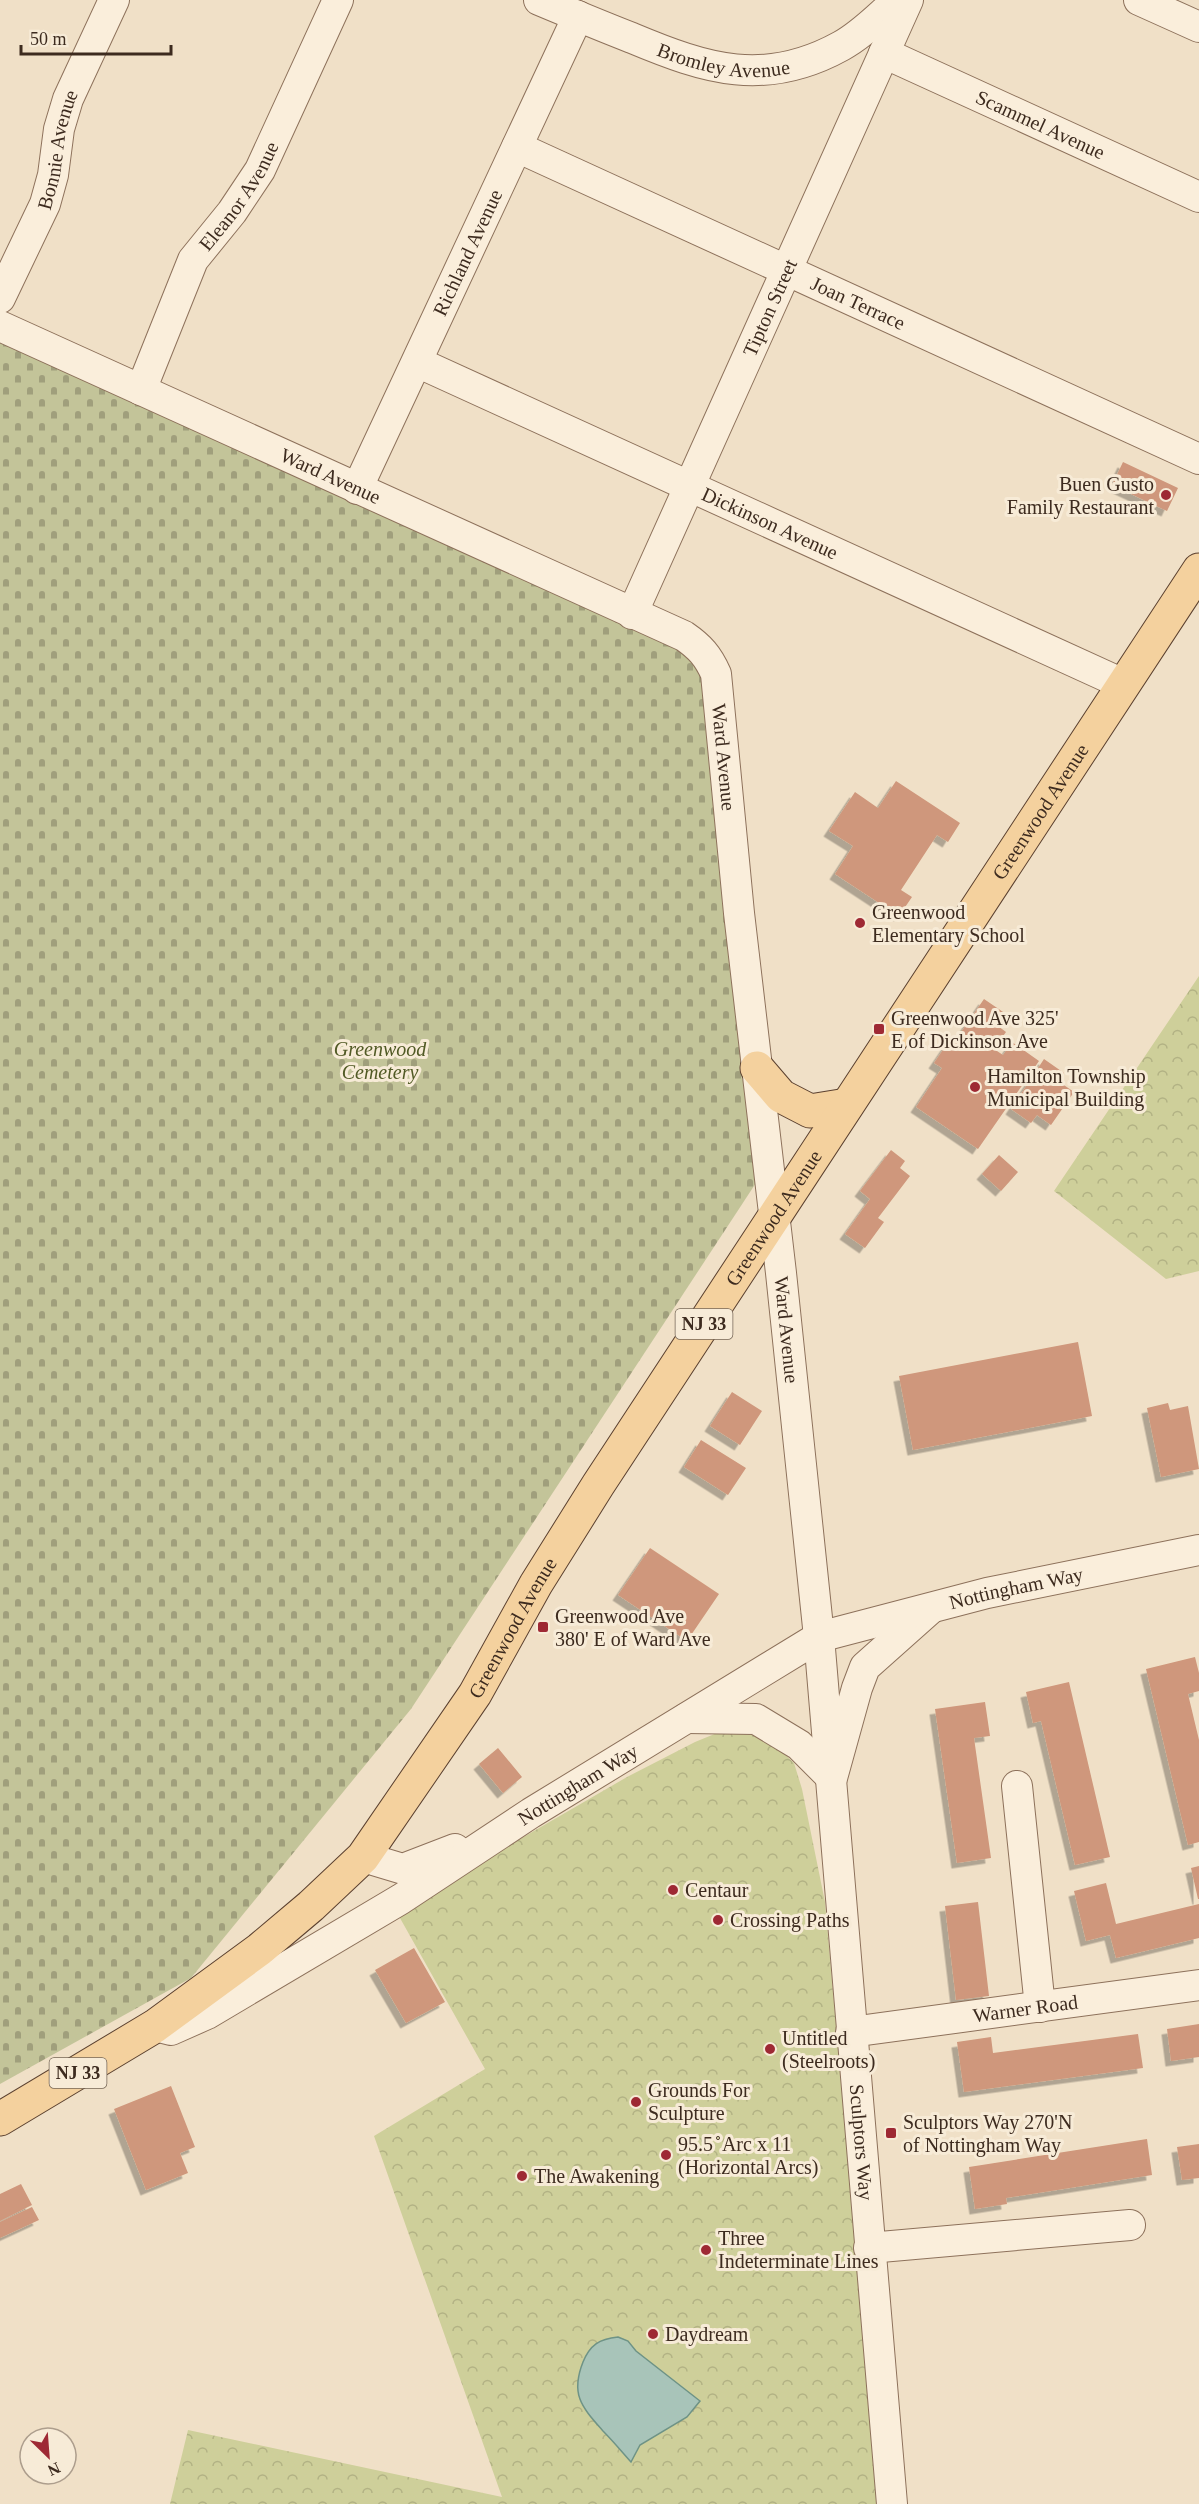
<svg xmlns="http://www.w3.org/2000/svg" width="1199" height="2504" font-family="'Times New Roman',serif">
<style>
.forest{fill:url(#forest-crowns)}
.cemetery{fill:url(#cemetery-stones)}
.water{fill:#a8c4b9;stroke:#6e9386;stroke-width:1.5}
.building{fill:#cf977b;filter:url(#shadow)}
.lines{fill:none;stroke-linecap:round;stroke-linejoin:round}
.minor-casing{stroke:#8d715b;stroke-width:32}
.major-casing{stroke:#5b402f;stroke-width:35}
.minor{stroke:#faeedb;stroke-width:30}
.major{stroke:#f4d19e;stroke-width:33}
.poi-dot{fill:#9e2934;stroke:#f7ebd7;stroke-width:2}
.labels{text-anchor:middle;stroke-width:6;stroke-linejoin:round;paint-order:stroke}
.shield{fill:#f7ebd7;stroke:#756556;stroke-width:1.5}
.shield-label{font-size:18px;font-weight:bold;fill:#3d2b1f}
.street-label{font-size:20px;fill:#3d2b1f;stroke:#f7ebd7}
.poi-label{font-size:20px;fill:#3d2b1f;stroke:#f7ebd7;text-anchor:start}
.park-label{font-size:20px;font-style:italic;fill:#515a25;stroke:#f7ebd7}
</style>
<defs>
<pattern id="forest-crowns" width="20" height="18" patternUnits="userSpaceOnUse" patternTransform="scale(1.5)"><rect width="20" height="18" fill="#cecf9a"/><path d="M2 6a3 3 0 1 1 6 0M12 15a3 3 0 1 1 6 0" fill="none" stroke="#b2b284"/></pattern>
<pattern id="cemetery-stones" width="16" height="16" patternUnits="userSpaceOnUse" patternTransform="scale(1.5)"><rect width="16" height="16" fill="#c3c499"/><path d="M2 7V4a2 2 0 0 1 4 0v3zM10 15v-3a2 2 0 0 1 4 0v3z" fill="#a09f7c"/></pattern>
<filter id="shadow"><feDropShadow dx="-5.5" dy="5.5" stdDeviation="0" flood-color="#0004"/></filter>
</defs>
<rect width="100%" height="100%" fill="#f0e0c7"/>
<!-- forest -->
<path class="forest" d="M1199,976V1271L1166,1279L1054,1191Z
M750,1732L772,1742L794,1763L802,1789L825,1902L879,2504H170L188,2430L502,2497L374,2136L485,2069L396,1911L627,1777L695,1742L717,1733Z"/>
<!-- cemetery -->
<path class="cemetery" d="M0,325L721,660L773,1157L411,1709L191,1978L0,2084Z"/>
<!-- water -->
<path class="water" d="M618,2337L628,2341L636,2351L700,2401L687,2417L640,2445L631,2462C622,2452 613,2441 603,2431C582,2407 570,2395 583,2362C590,2345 599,2339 618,2337Z"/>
<!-- building -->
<path class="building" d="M1123,462L1178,488L1167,511L1112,485Z
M896,781L960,823L948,842L937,835L901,890L912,897L899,916L835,874L853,846L829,831L855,792L878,808Z
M984,999L1006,1014L998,1026L1006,1032L994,1049L1003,1055L1012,1042L1039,1061L978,1149L916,1107L942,1068L934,1063L951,1038L955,1041Z
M1044,1059L1064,1073L1058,1081L1074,1092L1051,1125L1037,1115L1031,1123L1011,1109Z
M891,1150L905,1161L900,1168L910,1176L878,1218L884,1222L865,1248L845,1234L870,1199L860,1191Z
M999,1155L1018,1172L1001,1191L982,1174Z
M1078,1342L1092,1416L913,1450L899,1376Z
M732,1392L762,1411L740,1445L710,1426Z
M1168,1403L1170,1410L1188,1406L1199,1469L1161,1477L1147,1408Z
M701,1440L746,1468L728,1495L684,1467Z
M650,1548L719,1594L687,1641L618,1595Z
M1195,1657L1199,1673V1691L1188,1694L1199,1740V1842L1188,1845L1146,1669Z
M1069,1682L1110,1857L1075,1865L1041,1721L1033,1723L1026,1692Z
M985,1702L990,1736L974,1738L991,1858L957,1863L935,1709Z
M498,1748L522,1777L503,1793L479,1764Z
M1199,1866V1899H1198L1191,1868Z
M1106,1883L1116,1924L1199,1904V1938L1116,1958L1110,1935L1086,1941L1074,1891Z
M978,1902L989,1996L956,2000L945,1906Z
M414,1948L445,2002L406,2023L375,1970Z
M1199,2024V2057L1171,2061L1167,2029Z
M1138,2034L1143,2068L964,2092L957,2042L991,2037L993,2053Z
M171,2086L195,2147L180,2153L188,2173L146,2190L114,2109Z
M1147,2139L1152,2175L1006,2198L1007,2204L975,2209L969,2167Z
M1199,2144V2178L1182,2180L1177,2147Z
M21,2184L32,2205L0,2221V2194Z
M32,2207L39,2220L0,2238V2222Z"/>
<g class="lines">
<defs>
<g id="minor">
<path id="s1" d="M539,0C570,13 601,26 632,38C706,69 765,88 841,46C863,34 879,16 898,0"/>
<path d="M1139,0L1199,27"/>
<path id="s2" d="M884,53L1199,197"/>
<path id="s3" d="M517,147L1199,459"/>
<path id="s4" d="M0,298L45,204L53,175L59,129L68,99L114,0"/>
<path id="s5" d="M0,326L684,636C700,647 708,656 716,674L739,913L781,1273L819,1637L892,2504"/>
<path id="s6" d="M417,362L1123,684"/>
<path id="s7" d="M141,390L193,260L232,212L260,170L338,0"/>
<path id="s8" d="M357,489L578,16"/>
<path id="s9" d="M632,614L908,0"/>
<path d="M687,1718L756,1719L799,1745L832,1778L857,1688L865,1667L929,1610"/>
<path d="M1017,1786L1040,2007"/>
<path d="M363,1857L403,1869L455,1849"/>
<path id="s10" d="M155,2026L171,2030L207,2014L401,1899L531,1813L819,1637L987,1593L1199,1550"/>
<path id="s11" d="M851,2032L1199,1985"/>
<path d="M869,2248L1130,2225"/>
</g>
<g id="major">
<path d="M757,1068L781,1096L810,1111L847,1105"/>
<path id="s12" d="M0,2119L155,2026L260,1949L311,1906L363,1857L475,1694L536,1584L598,1485L1199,570"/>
</g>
</defs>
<!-- minor casing -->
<use href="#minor" class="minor-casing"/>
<!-- major casing -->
<use href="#major" class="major-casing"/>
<!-- minor -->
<use href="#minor" class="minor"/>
<!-- major -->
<use href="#major" class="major"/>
</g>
<!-- markers -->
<g class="poi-dot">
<circle cx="1166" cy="495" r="6"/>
<circle cx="860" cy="923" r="6"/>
<rect x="873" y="1023" width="12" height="12" rx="3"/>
<circle cx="975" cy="1087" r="6"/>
<rect x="537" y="1621" width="12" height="12" rx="3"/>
<circle cx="673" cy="1890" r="6"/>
<circle cx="718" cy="1920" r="6"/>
<circle cx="770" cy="2049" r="6"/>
<circle cx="636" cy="2102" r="6"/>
<rect x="885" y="2127" width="12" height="12" rx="3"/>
<circle cx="666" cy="2155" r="6"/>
<circle cx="522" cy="2176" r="6"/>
<circle cx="706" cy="2250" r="6"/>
<circle cx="653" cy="2334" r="6"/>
</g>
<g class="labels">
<!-- shield labels -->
<g class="shield">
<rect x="675.5" y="1309" width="57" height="30" rx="4.5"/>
<rect x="49.5" y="2058" width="57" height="30" rx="4.5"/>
</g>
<g class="shield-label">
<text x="704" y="1330">NJ 33</text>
<text x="78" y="2079">NJ 33</text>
</g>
<!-- street labels -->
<g class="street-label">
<text dy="7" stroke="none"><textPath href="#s1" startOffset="196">Bromley Avenue</textPath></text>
<text dy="7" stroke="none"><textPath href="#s2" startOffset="172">Scammel Avenue</textPath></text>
<text dy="7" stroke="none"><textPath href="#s4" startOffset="160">Bonnie Avenue</textPath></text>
<text dy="7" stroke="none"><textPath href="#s7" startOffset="219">Eleanor Avenue</textPath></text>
<text dy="7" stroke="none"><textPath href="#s8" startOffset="261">Richland Avenue</textPath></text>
<text dy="7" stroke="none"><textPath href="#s3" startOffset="375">Joan Terrace</textPath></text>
<text dy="7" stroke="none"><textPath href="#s9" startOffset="336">Tipton Street</textPath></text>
<text dy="7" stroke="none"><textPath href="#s5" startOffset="363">Ward Avenue</textPath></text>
<text dy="7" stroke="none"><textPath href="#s6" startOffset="388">Dickinson Avenue</textPath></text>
<text dy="7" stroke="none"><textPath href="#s5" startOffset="885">Ward Avenue</textPath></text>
<text dy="7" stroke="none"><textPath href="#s12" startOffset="1695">Greenwood Avenue</textPath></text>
<text dy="7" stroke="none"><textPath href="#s12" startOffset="1209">Greenwood Avenue</textPath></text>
<text dy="7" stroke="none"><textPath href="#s5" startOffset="1461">Ward Avenue</textPath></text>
<text dy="7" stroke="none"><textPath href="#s10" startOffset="978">Nottingham Way</textPath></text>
<text dy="7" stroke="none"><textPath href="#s12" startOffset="723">Greenwood Avenue</textPath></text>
<text dy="7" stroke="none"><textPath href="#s10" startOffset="492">Nottingham Way</textPath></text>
<text dy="7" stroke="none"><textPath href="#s11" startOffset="176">Warner Road</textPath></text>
<text dy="7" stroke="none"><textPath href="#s5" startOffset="2277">Sculptors Way</textPath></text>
</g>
<!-- poi labels -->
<g class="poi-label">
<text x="1154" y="491" text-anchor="end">Buen Gusto<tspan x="1154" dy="23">Family Restaurant</tspan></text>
<text x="872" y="919">Greenwood<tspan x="872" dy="23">Elementary School</tspan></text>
<text x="891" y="1025">Greenwood Ave 325'<tspan x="891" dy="23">E of Dickinson Ave</tspan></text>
<text x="987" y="1083">Hamilton Township<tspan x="987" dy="23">Municipal Building</tspan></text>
<text x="555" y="1623">Greenwood Ave<tspan x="555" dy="23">380' E of Ward Ave</tspan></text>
<text x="685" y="1897">Centaur</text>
<text x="730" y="1927">Crossing Paths</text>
<text x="782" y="2045">Untitled<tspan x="782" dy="23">(Steelroots)</tspan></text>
<text x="648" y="2097">Grounds For<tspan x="648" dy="23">Sculpture</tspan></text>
<text x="903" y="2129">Sculptors Way 270'N<tspan x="903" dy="23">of Nottingham Way</tspan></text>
<text x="678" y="2151">95.5 ̊ Arc x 11<tspan x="678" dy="23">(Horizontal Arcs)</tspan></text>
<text x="534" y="2183">The Awakening</text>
<text x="718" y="2245">Three<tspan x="718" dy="23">Indeterminate Lines</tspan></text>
<text x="665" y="2341">Daydream</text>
</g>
<!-- park labels -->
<g class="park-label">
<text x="380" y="1056">Greenwood<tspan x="380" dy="23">Cemetery</tspan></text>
</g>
</g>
<!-- north arrow -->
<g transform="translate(48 2456) rotate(155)"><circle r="28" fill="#f7ebd7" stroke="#ad9e8d" stroke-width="1.5"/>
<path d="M0-4.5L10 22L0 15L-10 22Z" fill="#9e2934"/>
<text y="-9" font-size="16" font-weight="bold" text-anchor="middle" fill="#3d2b1f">N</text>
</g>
<!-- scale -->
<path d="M21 45v9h150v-9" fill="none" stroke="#3d2b1f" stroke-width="3"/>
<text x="30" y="45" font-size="18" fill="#3d2b1f" stroke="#f7ebd7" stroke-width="4.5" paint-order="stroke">50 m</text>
</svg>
